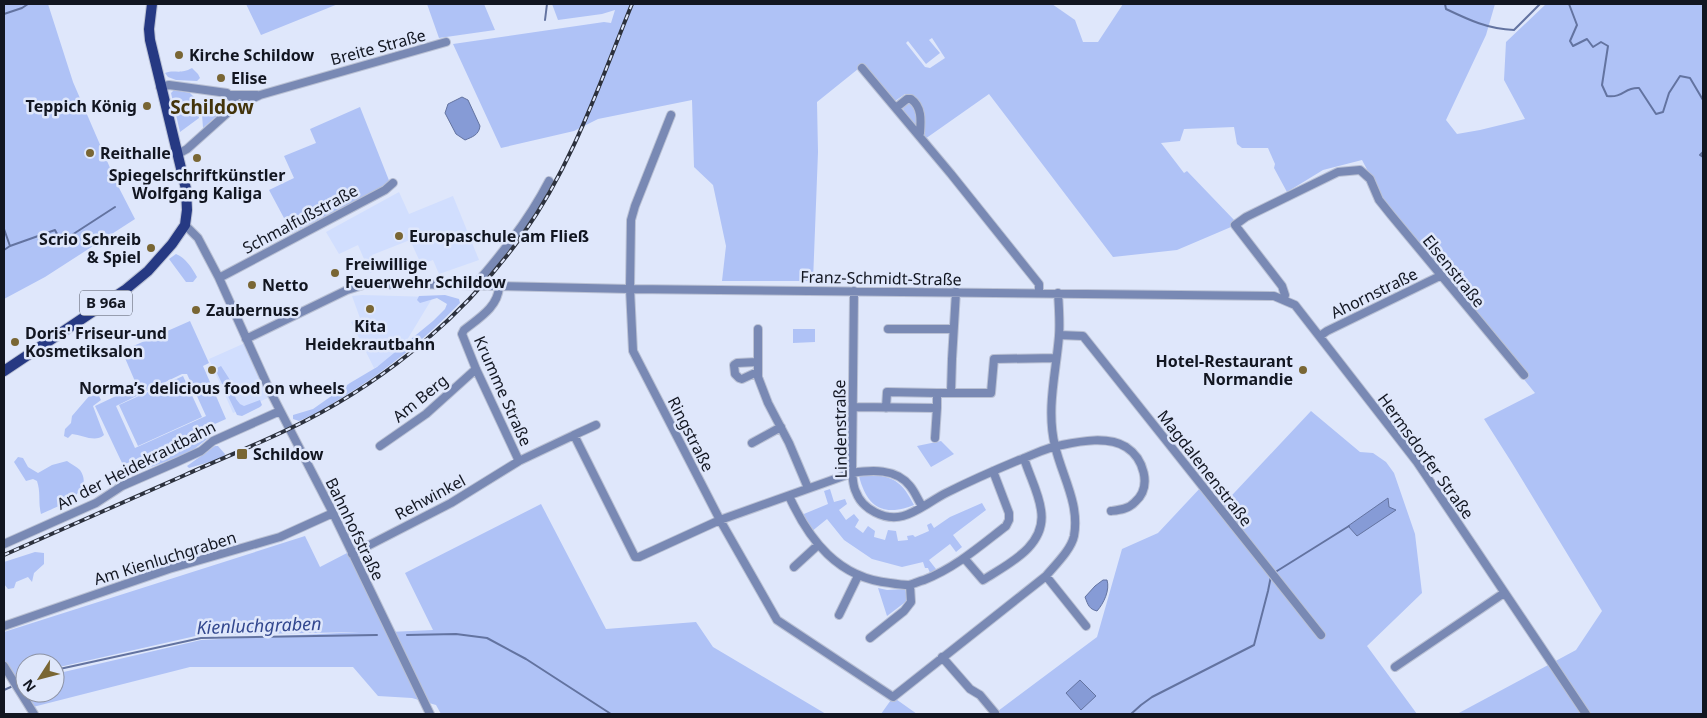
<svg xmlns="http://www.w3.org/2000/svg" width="1707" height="718" font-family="'Noto Sans',sans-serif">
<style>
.built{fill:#d1defe}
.green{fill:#afc2f6;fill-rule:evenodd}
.water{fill:#869bd6;stroke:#6373a0}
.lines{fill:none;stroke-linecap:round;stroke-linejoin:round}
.stream{stroke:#6373a0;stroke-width:2}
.minor-casing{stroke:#bac1d4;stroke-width:10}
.major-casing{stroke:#bac1d4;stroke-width:12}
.minor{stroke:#7989b4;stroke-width:8}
.major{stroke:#263983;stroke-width:10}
.rail-casing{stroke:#2c313d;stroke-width:4}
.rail{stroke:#dfe7fb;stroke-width:2;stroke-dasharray:5.5;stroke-linecap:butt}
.poi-dot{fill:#796634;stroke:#dfe7fb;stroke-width:2}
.labels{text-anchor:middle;stroke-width:5;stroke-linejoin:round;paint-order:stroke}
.shield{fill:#dfe7fb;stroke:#505562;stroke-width:1}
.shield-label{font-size:15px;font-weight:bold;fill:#121621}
.street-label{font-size:16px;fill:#121621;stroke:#dfe7fb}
.poi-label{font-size:16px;font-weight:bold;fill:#121621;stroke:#dfe7fb;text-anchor:start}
.water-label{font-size:18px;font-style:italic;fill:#33488f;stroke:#dfe7fb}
.quarter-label{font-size:19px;font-weight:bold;fill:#43340b;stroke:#dfe7fb}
</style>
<rect width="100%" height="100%" fill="#dfe7fb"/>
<!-- built -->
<path class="built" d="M399,192L409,214L453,196L479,260L439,274L433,260L421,264L410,240L372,255L378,270L370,273L358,245L339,254L326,232Z
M362,295L433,297L404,345L382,364L374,368L351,322L360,318L352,296Z
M245,343L268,398L233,413L209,359Z"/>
<!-- green -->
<path class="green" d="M4,4H48L73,82L117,184L135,219L45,277L4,299Z
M246,4H338L261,35Z
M427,4H484L495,30L439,38Z
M552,4H1052L1075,20L1083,42H1098L1123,4H1495L1486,35L1446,120L1457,134L1480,130L1525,119L1504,80L1506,42L1546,4H1703V714H1457L1576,650L1602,611L1512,463L1484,419L1535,393L1391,215L1362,160L1323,170L1287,192L1274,168L1275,164L1268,148H1242L1237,144L1234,127L1184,129L1180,141L1161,143L1184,173L1187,171L1235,221L1231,227L1177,250L1113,257L989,94L925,139C913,123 938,108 905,94L895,101L863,65L817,102L818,152L813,281H722L726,246L713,185L694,167L692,100L598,119L574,131L501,148L453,44L604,22L611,23L615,10L602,14L558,20ZM932,38L945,58L930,68L925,67L906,43L908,41L926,64L940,53L929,40Z
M192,68L198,74L200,78L197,81L176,80L168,77L165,73C175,69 179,75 192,68Z
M174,90L190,93L196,99L199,118L180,132L171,93Z
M912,101L919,119L916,129C911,121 901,113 903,103Z
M360,107L390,183L292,233L269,190L294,178L284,156L316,143L310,129Z
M208,108L220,113L203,128L202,114Z
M176,254C186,258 192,268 197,277L193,282H186L169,259Z
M445,295L459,299L460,303C425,339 386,371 343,397C329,406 315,415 299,421L293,419V415L313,409L350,383L377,367L433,321L445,309L447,304L437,298L420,303L417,300L419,296Z
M190,321L209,363L203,366L226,419L123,465L95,406L137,386L122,351ZM182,374H187L206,416L135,448L116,406Z
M793,329H815V342L793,343Z
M221,366L230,380L236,399L240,404L244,406L260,400L262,405L260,407L242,416L237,415L217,373V368Z
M183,376L202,417L138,446L119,405Z
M90,395L99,396L101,400L93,406L104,435C95,443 83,435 72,434L68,438L64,436L65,429L71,423L72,416Z
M1311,411L1360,452L1373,453L1386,462L1394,473L1415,534L1422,593L1367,646L1417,714H994L1097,637L1122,549L1158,533L1202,486L1220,508ZM1388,499L1389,507L1349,526Z
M209,429L212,430L211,436L189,453L143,470L119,482L114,481L111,474L116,470Z
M941,441L954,454L931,467L917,446Z
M215,446H218L225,454L223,458L189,468L187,466Z
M18,457L23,458L28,467L38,473L52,465L67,461C71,464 77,467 80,470C96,493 56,507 41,514C38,502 41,493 37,481L33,479L26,481L14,462Z
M871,474C896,478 902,482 914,505C884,517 867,508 859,476Z
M830,489L834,502L845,499L847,504L839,510L846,520L854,514L859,520L855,527L863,533L868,526L875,531L874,537L885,540L888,530L896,531L898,541L908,540L907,536L913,535L915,537L929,531L927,525L931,523L934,528L950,517L982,503L986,510L953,535L962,547L956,552L950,544L929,560L936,569L930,573L928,568H925L923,562L902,567L872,559L844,540L827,519L811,532L799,516L828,504L824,491Z
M541,504L606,629L696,622L713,647L826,714H441L436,705L412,698L378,696L353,667H190L29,708L34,693H55V674L201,640L360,632L200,635L55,668V663H25V678L17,682L4,661V632L305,536L320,567L347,553L389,632L433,630L405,573Z
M35,552L44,553V564L34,573L32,582L28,577L16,582L14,588L8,589L4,584V562Z
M878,588L887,590L905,589L908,600L887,616Z
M893,697L917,714H881Z"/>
<!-- water -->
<path class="water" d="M462,97L468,100L480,126C479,135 472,137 465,140L456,134L445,113L448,104Z
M1388,498L1389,507L1396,510L1357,536L1348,526Z
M1103,580H1107C1110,590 1104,603 1097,611C1089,609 1088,605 1085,597L1095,586Z
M1080,680L1096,696L1081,710L1066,693Z"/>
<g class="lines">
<!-- stream -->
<path class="stream" d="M1445,4L1446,9C1469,20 1488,29 1514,30L1540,4
M1569,4L1577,25L1570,41L1573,46L1587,39L1593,47L1601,42L1608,46L1602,85L1607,96C1624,98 1624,87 1639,88L1656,114L1663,112L1669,93L1680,76L1690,78L1703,100
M4,14L22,8L28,4
M545,20L547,4
M1703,152L1700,155L1703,157
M4,229L10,246L55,230L61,242L115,207
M4,250L10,246
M1277,571L1349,526
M407,635L456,634L487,638L526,659L611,714
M55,670L201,638L377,635
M21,683L25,681
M4,690L13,686
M1131,714L1141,705L1152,697L1254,645L1268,591L1271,576"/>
<defs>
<path id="minor" d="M862,68L951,174L1039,284V293
M160,87L169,85L227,93L235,101L234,107
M229,95H257
M897,107L907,99H911C922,107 921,120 920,133L919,135
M671,115L635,206L631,220L630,289L633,351L720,520L777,620L893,697L1046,576C1055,565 1071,550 1074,536C1080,504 1062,476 1055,446C1046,409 1056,373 1059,336C1060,322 1059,307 1058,293
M178,154L187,149L234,107L260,95L446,42
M185,225L198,238L219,278L270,391L333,513L430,714
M219,278L385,190L393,183
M478,286L480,279C506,249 531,216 549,181
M499,287C498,307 479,318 464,330L462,334L476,369L519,461
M854,291L852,473C853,479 853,487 856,492C862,509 885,521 903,516C918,512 932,500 946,493C970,481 995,470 1019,460C1033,455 1047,447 1062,445C1081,441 1108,436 1126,447C1143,458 1153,486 1135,502C1129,509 1119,510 1111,511
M1284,299L1285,295L1282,286L1235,225L1246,217L1338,172L1360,170L1370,179L1379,200L1391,215L1524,375
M758,329V377L768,403L789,443L808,488
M888,329H953
M1059,335L1083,336L1321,635
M1320,336L1327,331L1440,276
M246,339L347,290L363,285L414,284L630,289L1274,296L1295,305L1417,462L1586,714
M757,362L737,363L734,365L735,374L739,378L742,379L757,372
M951,392L952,359L956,292
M937,393H991L994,359L1056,358
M853,407L937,408V393L887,392L886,408
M574,435L596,425
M935,438L937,408
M752,443L781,427
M380,446L426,414L476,369
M789,496C809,540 838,578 890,583C896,584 903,585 909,585C914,584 919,581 924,580C955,568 980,546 1006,526L1009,520V513L993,471
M4,544L96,503L122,486L177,462L201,451L213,441L280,411
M352,554L451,503L519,461L574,435L635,557H639L720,520L852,473C871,470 896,468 910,486C915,492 918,500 922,506
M964,558L983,580C1008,564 1047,546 1041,510C1039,493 1029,475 1024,458
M794,567L818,545
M1046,576L1086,626
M839,615L858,576
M4,626L169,569L280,537L333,513
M870,638L904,611L911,602L910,585
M942,657L970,689L980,695L995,713
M4,666L34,714
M1395,667L1504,593"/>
<path id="major" d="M4,371L125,290L148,271L172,244L185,225L187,210L186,189L150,40L149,29L152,4"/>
</defs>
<!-- minor casing -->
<use href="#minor" class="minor-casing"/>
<!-- major casing -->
<use href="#major" class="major-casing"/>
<!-- minor -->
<use href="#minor" class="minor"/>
<!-- major -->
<use href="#major" class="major"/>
<defs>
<path id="rail" d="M4,555C64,528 125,502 185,475C225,457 266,441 305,421C391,377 468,312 523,234C573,164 600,82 632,4"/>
</defs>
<!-- rail casing -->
<use href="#rail" class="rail-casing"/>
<!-- rail -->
<use href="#rail" class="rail"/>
</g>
<!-- markers -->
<g class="poi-dot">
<circle cx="179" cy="55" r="5"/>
<circle cx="221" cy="78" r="5"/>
<circle cx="147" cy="106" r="5"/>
<circle cx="90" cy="153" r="5"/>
<circle cx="197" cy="158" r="5"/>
<circle cx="399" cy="236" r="5"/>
<circle cx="151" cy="248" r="5"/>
<circle cx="335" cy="273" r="5"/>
<circle cx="252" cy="285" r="5"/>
<circle cx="370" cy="309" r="5"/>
<circle cx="196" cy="310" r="5"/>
<circle cx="15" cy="342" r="5"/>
<circle cx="212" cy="370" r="5"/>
<circle cx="1303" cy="370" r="5"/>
<rect x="236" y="448" width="12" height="12" rx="2.5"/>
</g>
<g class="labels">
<!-- shield labels -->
<rect class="shield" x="80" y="290.5" width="52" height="25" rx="4"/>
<g class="shield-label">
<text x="106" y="308">B 96a</text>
</g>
<!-- street labels -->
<g class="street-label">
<text transform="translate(378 47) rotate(-15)" y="6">Breite Straße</text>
<text transform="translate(300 219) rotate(-28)" y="6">Schmalfußstraße</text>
<text transform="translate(1454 271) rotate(51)" y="6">Elsenstraße</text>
<text transform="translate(881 278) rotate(1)" y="6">Franz-Schmidt-Straße</text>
<text transform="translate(1374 293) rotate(-26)" y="6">Ahornstraße</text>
<text transform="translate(503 391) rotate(66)" y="6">Krumme Straße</text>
<text transform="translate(420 398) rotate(-39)" y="6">Am Berg</text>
<text transform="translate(840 429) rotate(-91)" y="6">Lindenstraße</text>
<text transform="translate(691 434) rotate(63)" y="6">Ringstraße</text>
<text transform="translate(1426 456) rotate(54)" y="6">Hermsdorfer Straße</text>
<text transform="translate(136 465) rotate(-27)" y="6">An der Heidekrautbahn</text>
<text transform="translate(1205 468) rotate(52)" y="6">Magdalenenstraße</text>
<text transform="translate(430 497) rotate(-28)" y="6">Rehwinkel</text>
<text transform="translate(355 529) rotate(64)" y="6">Bahnhofstraße</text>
<text transform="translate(165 558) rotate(-17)" y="6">Am Kienluchgraben</text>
</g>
<!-- poi labels -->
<g class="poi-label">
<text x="189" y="61">Kirche Schildow</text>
<text x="231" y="84">Elise</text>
<text x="137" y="112" text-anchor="end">Teppich König</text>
<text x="100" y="159">Reithalle</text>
<text x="197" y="181" text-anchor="middle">Spiegelschriftkünstler<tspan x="197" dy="18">Wolfgang Kaliga</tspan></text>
<text x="409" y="242">Europaschule am Fließ</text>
<text x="141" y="245" text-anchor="end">Scrio Schreib<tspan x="141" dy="18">&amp; Spiel</tspan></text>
<text x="345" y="270">Freiwillige<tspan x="345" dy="18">Feuerwehr Schildow</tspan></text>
<text x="262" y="291">Netto</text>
<text x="206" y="316">Zaubernuss</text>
<text x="370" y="332" text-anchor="middle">Kita<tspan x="370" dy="18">Heidekrautbahn</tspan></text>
<text x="25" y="339">Doris' Friseur-und<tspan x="25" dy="18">Kosmetiksalon</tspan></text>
<text x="1293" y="367" text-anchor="end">Hotel-Restaurant<tspan x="1293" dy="18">Normandie</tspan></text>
<text x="212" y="394" text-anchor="middle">Norma’s delicious food on wheels</text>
<text x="253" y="460">Schildow</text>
</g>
<!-- water labels -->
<g class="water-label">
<text transform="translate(259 626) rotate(-2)" y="6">Kienluchgraben</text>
</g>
<!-- quarter labels -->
<g class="quarter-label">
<text x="212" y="114">Schildow</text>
</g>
</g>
<!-- border -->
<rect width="1707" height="718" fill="none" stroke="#121621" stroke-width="10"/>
<!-- north arrow -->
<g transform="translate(40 678) rotate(234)"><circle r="24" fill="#dfe7fb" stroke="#8d93a4"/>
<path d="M0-4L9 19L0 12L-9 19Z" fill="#796634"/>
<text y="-8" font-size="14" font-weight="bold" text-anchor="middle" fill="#121621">N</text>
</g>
</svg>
